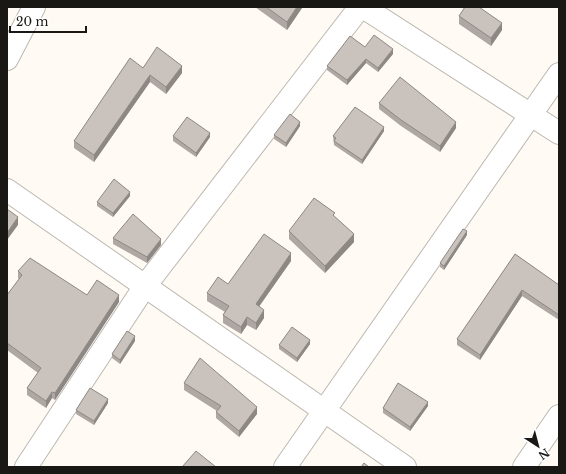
<svg xmlns="http://www.w3.org/2000/svg" width="566" height="474" font-family="'Libre Baskerville',serif">
<style>
.lines{fill:none;stroke-linecap:round;stroke-linejoin:round}
.street-casing{stroke:#bcb8b1;stroke-width:24}
.secondary-casing{stroke:#bcb8b1;stroke-width:24}
.street{stroke:#fff;stroke-width:22}
.secondary{stroke:#fff;stroke-width:22}
.wall{fill:#aea7a3}
.shaded-wall{fill:#8d8884}
.building{fill:#cac2bd;stroke:#8d8884}
</style>
<rect width="100%" height="100%" fill="#fffbf4"/>
<g class="lines">
<defs>
<path id="street" d="M7,59L34,7
M7,190L405,467
M26,467L145,286L360,7
M285,467L559,74
M524,467L559,416"/>
<path id="secondary" d="M363,7L559,133"/>
</defs>
<!-- street casing -->
<use href="#street" class="street-casing"/>
<!-- secondary casing -->
<use href="#secondary" class="secondary-casing"/>
<!-- street -->
<use href="#street" class="street"/>
<!-- secondary -->
<use href="#secondary" class="secondary"/>
</g>
<!-- wall -->
<path class="wall" d="M255,7H302V8L287,30Z
M459,16L502,30L491,46L459,24Z
M365,47L393,54L378,72L366,63L347,85L327,70V66Z
M143,68L182,73L166,94L150,82L94,162L74,148V141Z
M379,103L456,128L440,152L401,126L379,109Z
M300,126L286,147L274,139V135Z
M384,131L362,164L334,145L333,136Z
M173,136L210,137L196,157L173,141Z
M130,196L113,217L97,206V202Z
M335,217L354,242L325,273L289,239V231Z
M467,235L444,270L440,267V263Z
M113,238L161,245L147,263L113,244Z
M515,254L559,285V320L522,296L480,360L457,345V339Z
M291,261L259,306L264,318L256,330L247,325L241,334L223,323V315L225,312L207,301V293L228,284Z
M18,271L87,295L119,302L55,400L52,398L46,408L27,395V388L38,373L7,350V295L19,279L18,278Z
M135,341L120,364L112,358V354Z
M310,344L297,362L279,349V345Z
M184,383L257,414L239,437L216,418V412L217,411L184,390Z
M108,403L94,425L76,414V410Z
M428,406L410,431L383,413V408Z"/>
<!-- shaded-wall -->
<path class="shaded-wall" d="M297,7H302V8L287,30V22Z
M502,23V30L491,46V38Z
M393,49V54L378,72V68Z
M366,59V63L347,85V80Z
M182,66V73L166,94V87Z
M150,75V82L94,162V155Z
M300,122V126L286,147V143Z
M456,122V128L440,152V146Z
M384,127V131L362,164V160Z
M210,133V137L196,157V153Z
M130,192V196L113,217V213Z
M18,217V225L7,240V233Z
M467,231V235L444,270V266Z
M354,234V242L325,273V266Z
M161,239V245L147,263V257Z
M291,253V261L256,311V304Z
M522,290V296L480,360V355Z
M119,295V302L55,400V393Z
M264,310V318L256,330V323Z
M247,317V325L241,334V327Z
M135,336V341L120,364V360Z
M310,340V344L297,362V358Z
M52,392V398L46,408V401Z
M108,399V403L94,425V421Z
M428,402V406L410,431V427Z
M257,407V414L239,437V431Z"/>
<!-- building -->
<path class="building" d="M266,7H297L287,22Z
M465,7H479L502,23L491,38L459,16Z
M374,35L393,49L378,68L366,59L347,80L327,66L350,36L365,47Z
M157,47L182,66L166,87L150,75L94,155L74,141L130,58L143,68Z
M400,77L456,122L440,146L401,120L379,103Z
M355,107L384,127L362,160L334,141L336,138L333,136Z
M290,114L300,122L286,143L274,135Z
M187,117L210,133L196,153L173,136Z
M114,179L130,192L113,213L97,202Z
M314,198L335,213L333,215L354,234L325,266L289,231Z
M7,209L18,217L7,233Z
M133,214L161,239L147,257L113,238Z
M463,229L467,231L444,266L440,263Z
M264,234L291,253L256,304L264,310L256,323L247,317L241,327L223,315L229,306L207,293L218,277L228,284Z
M515,254L559,285V315L522,290L480,355L457,339Z
M30,258L87,295L97,280L119,295L55,393L52,392L46,401L27,388L41,368L7,343V295L22,275L18,271Z
M292,327L310,340L297,358L279,345Z
M127,331L135,336L120,360L112,354Z
M200,358L257,407L239,431L216,412L221,406L184,383Z
M398,383L428,402L410,427L383,408Z
M90,388L108,399L94,421L76,410Z
M196,451L216,467H182Z
M364,463L369,467H361Z"/>
<!-- border -->
<rect width="566" height="474" fill="none" stroke="#191815" stroke-width="16"/>
<!-- north arrow -->
<g transform="translate(538 446) rotate(144)" stroke="#ffffff" stroke-width="3" paint-order="stroke">
<path d="M0-3L7 15L0 10L-7 15Z" fill="#191815"/>
<text y="-6" font-size="11" font-weight="bold" text-anchor="middle" fill="#191815">N</text>
</g>
<!-- scale -->
<path d="M10 26v6h76v-6" fill="none" stroke="#191815" stroke-width="2"/>
<text x="16" y="26" font-size="12" fill="#191815" stroke="#ffffff" stroke-width="3" paint-order="stroke">20 m</text>
</svg>
